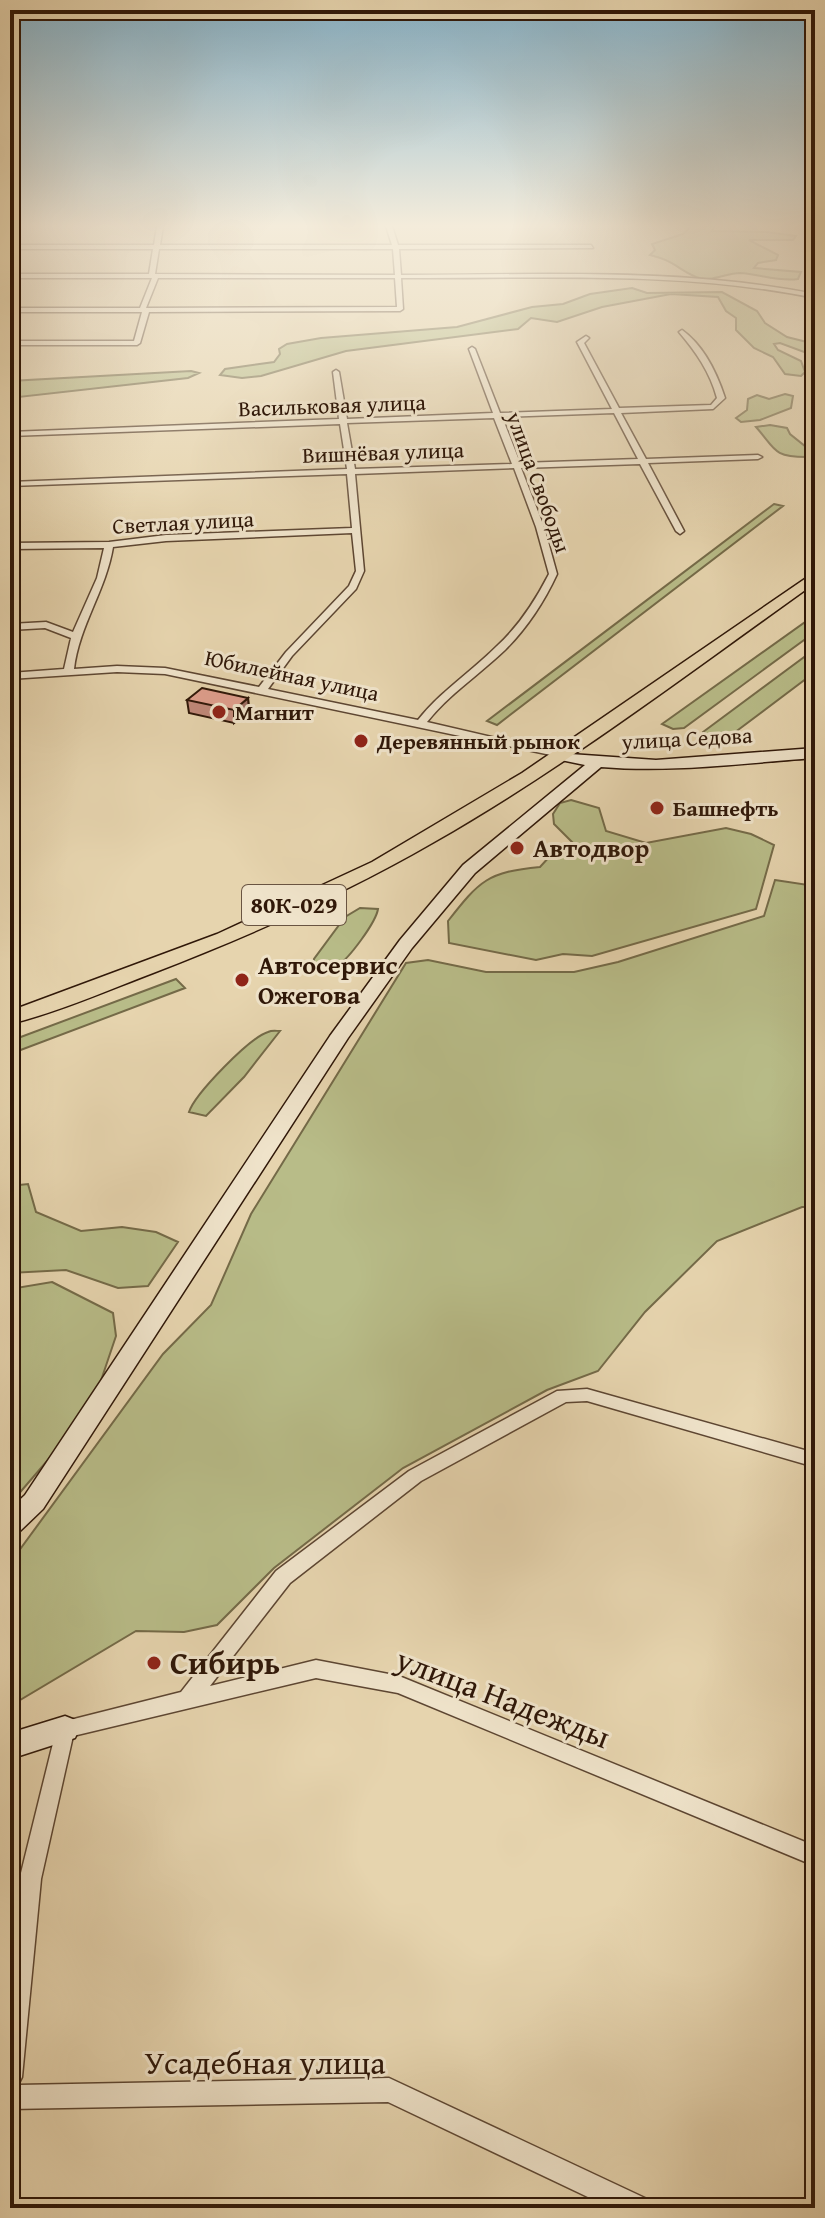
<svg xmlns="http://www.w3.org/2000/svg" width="825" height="2218" font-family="'Gentium Book Plus',serif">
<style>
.green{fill:#b8bc88;stroke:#746a48;stroke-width:2}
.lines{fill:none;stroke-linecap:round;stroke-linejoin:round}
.street-casing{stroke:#5d4632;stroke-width:3}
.secondary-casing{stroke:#2f1708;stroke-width:3}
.primary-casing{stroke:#2f1708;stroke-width:3}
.street{fill:#efe3ca;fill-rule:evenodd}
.secondary{fill:#efe3ca;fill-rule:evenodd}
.primary{fill:#e6d4ae;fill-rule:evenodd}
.wall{fill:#c1897a;stroke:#2f1708;stroke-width:2}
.shaded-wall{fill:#9d6f63;stroke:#2f1708;stroke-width:2}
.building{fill:#e09f8e;stroke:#2f1708;stroke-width:2}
.poi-dot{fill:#8f2418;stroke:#efe3ca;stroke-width:3}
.labels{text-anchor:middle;stroke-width:6;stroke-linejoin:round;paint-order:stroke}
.far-street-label{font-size:22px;fill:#2f1708;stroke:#efe3ca}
.far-poi-label{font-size:22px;font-weight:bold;fill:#2f1708;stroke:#efe3ca;text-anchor:start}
.shield{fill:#efe3ca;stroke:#695442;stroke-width:2}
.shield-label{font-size:24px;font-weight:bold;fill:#2f1708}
.poi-label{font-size:26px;font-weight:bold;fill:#2f1708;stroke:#efe3ca;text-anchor:start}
.near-poi-label{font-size:32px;font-weight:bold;fill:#2f1708;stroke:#efe3ca;text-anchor:start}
.near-street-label{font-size:32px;fill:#2f1708;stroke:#efe3ca}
</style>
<rect width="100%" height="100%" fill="#e6d4ae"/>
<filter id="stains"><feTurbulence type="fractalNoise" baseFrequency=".0025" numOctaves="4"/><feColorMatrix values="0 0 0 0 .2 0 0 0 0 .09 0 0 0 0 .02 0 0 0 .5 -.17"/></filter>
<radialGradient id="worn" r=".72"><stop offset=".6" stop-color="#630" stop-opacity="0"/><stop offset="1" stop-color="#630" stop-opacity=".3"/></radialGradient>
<!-- green -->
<path class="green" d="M691,226H715L712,231L767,232L796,236L793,240H749L778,255L776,260L758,263L754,268L801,272L798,279C779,282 759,274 740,273C725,273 711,283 696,277C677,269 675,261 650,255L655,250L652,244L683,234Z
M632,288L647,293L722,292L757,311L765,323L787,337L815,344V356L780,343L774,344L778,350L801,361L805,372L801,376L785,374L773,357L754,348L736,330V318L726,311L718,297L671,294L602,307L557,322L531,318L518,329L346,351L261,376L242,378L220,375L225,369L274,362L280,354L279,349L287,344L321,338L457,327L532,307L563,304L590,294Z
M191,371L199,373L188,378L10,398V381Z
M785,394L793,396L791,408L760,420L741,422L736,418L747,410L748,399L757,395L769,399Z
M770,425L787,428L790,434L811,451L806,457C772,457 775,448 756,427Z
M774,504L783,506L497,725L487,721Z
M815,615V632L684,728L673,729L662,724Z
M815,649V672L722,742L706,739L703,732Z
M571,800L599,808L606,831L646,843L726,828L751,834L774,845L756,909L592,956L563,954L536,960L449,943L448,921C480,880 488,872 540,867L551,855L568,852L573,843L554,824L553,814L560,803Z
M775,880L815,886V1207H802L717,1241L645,1312L598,1371L547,1390L403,1468L274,1568L217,1625L184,1632L136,1631L10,1706V1563L163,1354L211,1305L251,1214L406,963L428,960L486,972H574L618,962L764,916Z
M360,908L378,909C376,922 349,959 337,966C330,970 320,969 313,966L314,959L345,917Z
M176,979L185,988L10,1054V1041Z
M280,1031L244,1077L206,1116L189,1112C195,1094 249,1038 268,1032C272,1030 276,1031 280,1031Z
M28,1184L36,1212L81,1231L122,1227L156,1232L178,1242L148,1286L118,1288L66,1270L10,1273V1186Z
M52,1282L113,1313L116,1336L91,1410L10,1504V1289Z"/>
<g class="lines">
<defs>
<path id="street" d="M157,226H163L160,245H392L386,226H392L398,245H591L593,248L399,249L401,275C538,275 680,267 815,294V298C680,270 538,279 401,278L403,309L400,311L149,312L140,343L137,345H10V341H134L142,312H10V308H140L152,278H10V274H149L153,249H10V245H154ZM159,249H393L395,275L155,274ZM158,278H395L397,307L146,308Z
M682,330C703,345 717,373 725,398L713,409L621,413L646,459L758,455L762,457L758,459L648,463L684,531L680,534L676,531L640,464L521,468L544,527L557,574C544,602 527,628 505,650C479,675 449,694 427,722L565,754V758L165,674L117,672L10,679V673L64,669L71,638L45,628L10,630V624L46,622L73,632L97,578L104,548L10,549V543L109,542L166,535L352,528L347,474L10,486V482L347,469L340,424L10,436V432L339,419L333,372L336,370L339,372L347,419L493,413L469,349L472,347L475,349L500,413L612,409L577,342L586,336L589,338L584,343L619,408L711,405L717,398C710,372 696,352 679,332ZM614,413L638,459L520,463L502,417ZM494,418L512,464L355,469L347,423ZM514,468L536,527L549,574C535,601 519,626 497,646C471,672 441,691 418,720L268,689L292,656L356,589L364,571L355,474ZM352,533L356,571L349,586L286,652L259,687L165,668L117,666L74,669C79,626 106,590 113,547L166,541Z
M587,1389L815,1453V1467L587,1401L566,1402L421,1481L290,1583L210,1686L316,1660L399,1676L815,1846V1866L398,1693L316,1678L73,1736L41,1879L22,2077L18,2085L389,2078L647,2199L650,2208H611L388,2102L10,2109V1967L16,1907L10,1910V1884L21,1873L58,1723L181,1692L276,1571L409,1471L557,1391Z"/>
<path id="secondary" d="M815,748V758C744,763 673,773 601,767L475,873L412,948L348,1038L43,1509L19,1532L10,1536V1509L25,1495L330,1036L400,940L463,865L585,765L556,759V753L656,760Z
M65,1716L75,1720L79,1729L75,1738L10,1759V1733Z"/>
<path id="primary" d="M815,572V583C690,672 567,766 434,842C344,894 249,936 153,973C106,991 58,1012 10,1024V1011L217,934L372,862L522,773Z"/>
</defs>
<!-- street casing -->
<use href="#street" class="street-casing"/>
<!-- secondary casing -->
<use href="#secondary" class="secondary-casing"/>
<!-- primary casing -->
<use href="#primary" class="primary-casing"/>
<!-- street -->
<use href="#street" class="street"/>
<!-- secondary -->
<use href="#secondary" class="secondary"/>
<!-- primary -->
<use href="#primary" class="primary"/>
</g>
<!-- wall -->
<path class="wall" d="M248,698L249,710L234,723L189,713L187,700Z"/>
<!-- shaded-wall -->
<path class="shaded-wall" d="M248,698L249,710L234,723V710Z"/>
<!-- building -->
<path class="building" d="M202,688L248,698L234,710L187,700Z"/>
<!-- sky -->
<linearGradient id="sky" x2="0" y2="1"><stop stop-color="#87b6cf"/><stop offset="0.42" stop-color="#f4ecdb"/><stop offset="1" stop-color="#f4ecdb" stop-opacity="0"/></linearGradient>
<rect width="825" height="537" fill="url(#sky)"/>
<!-- markers -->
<g class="poi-dot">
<circle cx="219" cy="712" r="8"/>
<circle cx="361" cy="741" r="8"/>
<circle cx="657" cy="808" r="8"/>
<circle cx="517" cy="848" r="8"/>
<circle cx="242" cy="980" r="8"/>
<circle cx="154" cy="1663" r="8"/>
</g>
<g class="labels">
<!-- far-street labels -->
<g class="far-street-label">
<text transform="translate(332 405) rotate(-2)" y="8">Васильковая улица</text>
<text transform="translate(383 452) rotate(-2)" y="8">Вишнёвая улица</text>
<text transform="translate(539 482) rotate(70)" y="8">улица Свободы</text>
<text transform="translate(183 522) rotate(-3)" y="8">Светлая улица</text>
<text transform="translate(292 675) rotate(12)" y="8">Юбилейная улица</text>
<text transform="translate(687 738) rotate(-3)" y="8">улица Седова</text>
</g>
<!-- far-poi labels -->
<g class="far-poi-label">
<text x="235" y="720">Магнит</text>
<text x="377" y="749">Деревянный рынок</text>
<text x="673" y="816">Башнефть</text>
</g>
<!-- shield labels -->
<rect class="shield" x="242" y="885" width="104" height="40" rx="6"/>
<g class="shield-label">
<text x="294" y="913">80К-029</text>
</g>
<!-- poi labels -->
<g class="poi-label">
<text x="533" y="857">Автодвор</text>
<text x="258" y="974">Автосервис<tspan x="258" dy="30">Ожегова</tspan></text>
</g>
<!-- near-poi labels -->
<g class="near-poi-label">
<text x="170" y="1674">Сибирь</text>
</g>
<!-- near-street labels -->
<g class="near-street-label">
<text transform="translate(503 1698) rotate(21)" y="11">улица Надежды</text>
<text x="265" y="2074">Усадебная улица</text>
</g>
</g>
<!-- margin -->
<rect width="825" height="2218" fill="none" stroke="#e6d4ae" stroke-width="40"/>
<rect x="12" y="12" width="801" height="2194" fill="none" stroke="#2f1708" stroke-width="4"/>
<rect x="20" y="20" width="785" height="2178" fill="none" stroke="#2f1708" stroke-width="2"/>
<rect width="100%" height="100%" filter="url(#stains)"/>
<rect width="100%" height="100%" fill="url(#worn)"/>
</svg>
